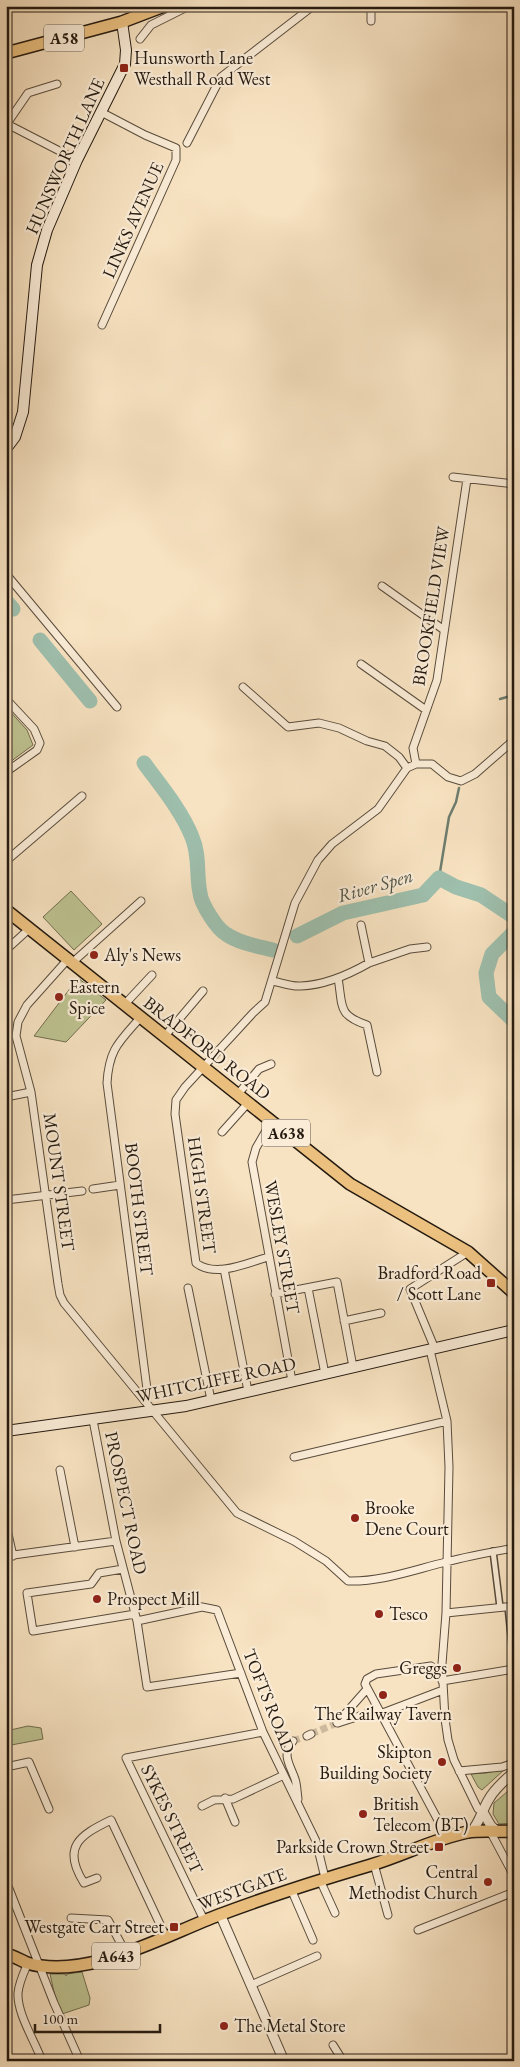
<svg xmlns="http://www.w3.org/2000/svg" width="520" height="2067" font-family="'EB Garamond',serif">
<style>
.green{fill:#bec391;stroke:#716e50}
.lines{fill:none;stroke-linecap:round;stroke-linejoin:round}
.stream{stroke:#6d7d6e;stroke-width:2.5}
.river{stroke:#9ebfad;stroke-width:15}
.minor-tunnel{stroke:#cdba9e;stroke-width:7;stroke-dasharray:7 3.5;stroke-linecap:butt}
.pedestrian-casing{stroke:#594c3c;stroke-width:8}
.minor-casing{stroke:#594c3c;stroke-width:9}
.tertiary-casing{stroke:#594c3c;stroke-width:11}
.secondary-casing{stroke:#241a10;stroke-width:12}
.primary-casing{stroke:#241a10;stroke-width:14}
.pedestrian{stroke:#faecd7;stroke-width:5}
.minor{stroke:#faecd7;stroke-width:7}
.tertiary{stroke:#faecd7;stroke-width:9}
.secondary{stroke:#faecd7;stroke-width:10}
.primary{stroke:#ecc180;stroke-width:11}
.poi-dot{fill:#8f2418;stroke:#faecd7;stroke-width:2}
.labels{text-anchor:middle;stroke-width:4.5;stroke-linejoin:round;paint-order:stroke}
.shield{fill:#faecd7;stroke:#64594c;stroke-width:1}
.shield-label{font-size:16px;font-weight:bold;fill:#241a10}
.poi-label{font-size:18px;fill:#241a10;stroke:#faecd7;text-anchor:start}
.street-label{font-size:18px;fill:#241a10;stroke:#faecd7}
.water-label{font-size:19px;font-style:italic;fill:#4f5447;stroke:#faecd7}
</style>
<rect width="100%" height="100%" fill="#f7e2c1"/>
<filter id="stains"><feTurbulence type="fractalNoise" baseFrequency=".004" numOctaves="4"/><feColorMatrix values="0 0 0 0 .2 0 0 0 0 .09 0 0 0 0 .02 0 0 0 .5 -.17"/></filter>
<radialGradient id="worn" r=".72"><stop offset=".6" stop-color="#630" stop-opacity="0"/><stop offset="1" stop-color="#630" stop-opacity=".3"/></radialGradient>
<!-- green -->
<path class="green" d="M6,707L27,730L33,745L6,765Z
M71,891L102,924L74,950L43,917Z
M78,978L106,1000L66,1042L34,1036Z
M28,1726L41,1728L43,1739L6,1746V1731Z
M505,1769L482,1790L478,1787L471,1774L486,1773Z
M514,1786V1823L499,1824L493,1814L494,1803Z
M82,1972L90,1998L89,2005L62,2014L56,2001L50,1974H65L66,1976L67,1974Z"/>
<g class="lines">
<!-- stream -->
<path class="stream" d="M500,699L514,695
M439,878L449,817L456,802L459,788"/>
<!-- river -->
<path class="river" d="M6,601L13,609
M40,640L90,701
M144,763C160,785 182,811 192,837C200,855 196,874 200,893C201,904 217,929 226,934C239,943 257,946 273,950
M514,932L492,954L486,973L489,997L514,1021
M297,936L343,913L423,895L439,878L456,887L481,895L514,917"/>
<!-- minor-tunnel -->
<path class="minor-tunnel" d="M311,1734L337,1723
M293,1741L307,1736"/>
<defs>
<path id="pedestrian" d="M493,1551L500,1607
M508,1607L514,1664"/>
<path id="minor" d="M371,21V6
M140,39L151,25L189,6
M101,112L145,135L176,148V160L102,325
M7,124L77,160
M6,125L28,93L57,84
M187,143L221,77L313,6
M453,477L514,484
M6,574L117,707
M382,586L444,630
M361,664L426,710
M243,687L288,727L319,723L339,728L367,741L385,746L399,757L407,768
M6,699L34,729L40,743L37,750L6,772
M416,764L413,748L437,680L467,479
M6,861L82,796
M6,950L29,929
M69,958L27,1005L18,1022L16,1036L31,1092L58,1284L60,1295L64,1303L237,1513L294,1541L326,1561L348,1581C381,1582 413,1570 446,1562C468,1556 491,1552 514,1548
M73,962L141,901
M369,963L410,949L427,947
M338,978C343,1006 337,1015 367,1025L377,1072
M273,981C282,983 292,987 301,986C325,985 348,975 369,963L361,925
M124,1005L152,975
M140,1018C119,1042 109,1049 107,1083L147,1389L145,1401
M164,1037L203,991
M238,1094L259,1069L271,1064
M6,1097L31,1092
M271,1122L256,1148L252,1162L292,1381
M222,1132L248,1103
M93,1189L120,1185
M6,1200L82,1191
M268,1257C247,1263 215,1278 196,1263L175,1114L176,1100L185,1087L253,1013L265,1002L295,903L318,860L332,844L378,809L407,768L416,764H432L448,777L461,781L475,774L514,740
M224,1269L248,1391
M188,1288L211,1400
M308,1288L325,1374
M275,1294L337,1282L353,1367
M344,1321L381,1313
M435,1349L410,1289L468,1252
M430,1350L447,1421L449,1467L446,1613L442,1664L445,1719L448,1740L454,1760L478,1809L483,1812
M93,1420L116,1541L137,1621L147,1687L241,1673
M294,1457L447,1421
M60,1470L75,1547
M6,1525L13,1556
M6,1556L116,1541
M123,1569L99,1573L91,1584L27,1593L33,1631L135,1614
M446,1613L514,1606
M137,1621L202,1607L217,1610L263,1732L316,1841L325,1878
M431,1666L376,1674L367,1679L365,1684L447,1837
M442,1681L514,1669
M380,1714L443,1690
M337,1723L367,1689
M338,1723L378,1710
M307,1736L311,1734
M293,1741C281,1755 290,1764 295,1779C297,1785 297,1792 298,1799
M6,1767L29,1762L49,1809
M459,1771L502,1767L514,1763
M225,1798L235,1822
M202,1806L214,1800L233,1799L284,1775
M490,1831L514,1876
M374,1864L388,1915
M97,1878L84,1883C61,1847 80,1835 111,1820L166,1937
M320,1880L335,1913
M6,1881L54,2003L80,2061
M291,1889L313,1940
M71,1918L108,1920L126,1953
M204,1920L126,1758L263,1732
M418,1930L514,1892
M28,1963C24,1972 19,1982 18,1993C17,2014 35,2041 42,2061
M251,1985L317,1956
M333,2045L343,2061"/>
<path id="tertiary" d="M483,1812L491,1826L498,1832
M471,1832C480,1822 482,1810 489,1799C495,1788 505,1780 514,1772
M220,1914L284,2061"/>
<path id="secondary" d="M6,449L15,437L23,412L37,265L47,230L77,160L125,64L126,50L122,22
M6,1431L186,1406L514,1330"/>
<path id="primary" d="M6,53L122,22L164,6
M6,910L350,1184L468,1252L514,1293
M6,1954C14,1956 20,1960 27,1963C87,1981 165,1935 219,1915C269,1896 320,1880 371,1865C404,1855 434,1839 468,1832C483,1830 499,1832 514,1831"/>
</defs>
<!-- pedestrian casing -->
<use href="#pedestrian" class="pedestrian-casing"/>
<!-- minor casing -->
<use href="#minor" class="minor-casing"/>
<!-- tertiary casing -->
<use href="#tertiary" class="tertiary-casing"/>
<!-- secondary casing -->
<use href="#secondary" class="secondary-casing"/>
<!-- primary casing -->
<use href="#primary" class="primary-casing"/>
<!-- pedestrian -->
<use href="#pedestrian" class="pedestrian"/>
<!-- minor -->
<use href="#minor" class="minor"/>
<!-- tertiary -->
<use href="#tertiary" class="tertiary"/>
<!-- secondary -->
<use href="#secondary" class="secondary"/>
<!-- primary -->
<use href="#primary" class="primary"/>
</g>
<!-- markers -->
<g class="poi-dot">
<rect x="119" y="63" width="10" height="10" rx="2.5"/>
<circle cx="94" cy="955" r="5"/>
<circle cx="59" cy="997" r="5"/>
<rect x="486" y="1278" width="10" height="10" rx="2.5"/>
<circle cx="355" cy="1518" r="5"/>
<circle cx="97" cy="1599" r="5"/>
<circle cx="379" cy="1614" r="5"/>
<circle cx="457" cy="1668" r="5"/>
<circle cx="383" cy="1695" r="5"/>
<circle cx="442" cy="1762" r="5"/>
<circle cx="363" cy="1814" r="5"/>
<rect x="434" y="1842" width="10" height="10" rx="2.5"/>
<circle cx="488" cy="1882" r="5"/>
<rect x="169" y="1922" width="10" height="10" rx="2.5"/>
<circle cx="224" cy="2026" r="5"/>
</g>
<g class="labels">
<!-- shield labels -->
<g class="shield">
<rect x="44" y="24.5" width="40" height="27" rx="4"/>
<rect x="262" y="1119.5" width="48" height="27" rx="4"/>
<rect x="92" y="1942.5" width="48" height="27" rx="4"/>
</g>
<g class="shield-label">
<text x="64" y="44">A58</text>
<text x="286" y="1139">A638</text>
<text x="116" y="1962">A643</text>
</g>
<!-- poi labels -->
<g class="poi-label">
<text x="134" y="64">Hunsworth Lane<tspan x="134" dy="21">Westhall Road West</tspan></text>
<text x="104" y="961">Aly's News</text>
<text x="69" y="993">Eastern<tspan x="69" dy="21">Spice</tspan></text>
<text x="481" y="1279" text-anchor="end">Bradford Road<tspan x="481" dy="21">/ Scott Lane</tspan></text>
<text x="365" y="1514">Brooke<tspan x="365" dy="21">Dene Court</tspan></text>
<text x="107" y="1605">Prospect Mill</text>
<text x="389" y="1620">Tesco</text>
<text x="447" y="1674" text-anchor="end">Greggs</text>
<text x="383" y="1720" text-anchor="middle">The Railway Tavern</text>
<text x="432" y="1758" text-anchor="end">Skipton<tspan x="432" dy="21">Building Society</tspan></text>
<text x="373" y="1810">British<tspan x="373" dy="21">Telecom (BT)</tspan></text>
<text x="429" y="1853" text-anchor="end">Parkside Crown Street</text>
<text x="478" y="1878" text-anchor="end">Central<tspan x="478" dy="21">Methodist Church</tspan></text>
<text x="164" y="1933" text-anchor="end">Westgate Carr Street</text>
<text x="234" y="2032">The Metal Store</text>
</g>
<!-- street labels -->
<g class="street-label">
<text transform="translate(65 156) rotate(-66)" y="6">HUNSWORTH LANE</text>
<text transform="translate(133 220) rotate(-66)" y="6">LINKS AVENUE</text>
<text transform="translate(431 606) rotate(-81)" y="6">BROOKFIELD VIEW</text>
<text transform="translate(207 1048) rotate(38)" y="6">BRADFORD ROAD</text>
<text transform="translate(59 1182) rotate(82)" y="6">MOUNT STREET</text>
<text transform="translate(202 1195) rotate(82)" y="6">HIGH STREET</text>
<text transform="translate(139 1209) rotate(83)" y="6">BOOTH STREET</text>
<text transform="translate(282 1247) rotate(80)" y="6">WESLEY STREET</text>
<text transform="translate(216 1380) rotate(-12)" y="6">WHITCLIFFE ROAD</text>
<text transform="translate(126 1503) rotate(78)" y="6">PROSPECT ROAD</text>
<text transform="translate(269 1701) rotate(68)" y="6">TOFTS ROAD</text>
<text transform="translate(172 1819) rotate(64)" y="6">SYKES STREET</text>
<text transform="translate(242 1889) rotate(-20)" y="6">WESTGATE</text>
</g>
<!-- water labels -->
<g class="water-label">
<text transform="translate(375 885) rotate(-16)" y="7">River Spen</text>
</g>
</g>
<!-- margin -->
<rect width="520" height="2067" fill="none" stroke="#f7e2c1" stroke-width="25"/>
<rect x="8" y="8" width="505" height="2052" fill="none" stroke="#241a10" stroke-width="2.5"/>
<rect x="12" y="12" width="495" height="2042" fill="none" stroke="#241a10"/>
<!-- scale -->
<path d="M35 2024v8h125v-8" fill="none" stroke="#241a10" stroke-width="2.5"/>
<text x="42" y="2024" font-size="15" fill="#241a10" stroke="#faecd7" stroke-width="4" paint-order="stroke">100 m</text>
<rect width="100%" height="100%" filter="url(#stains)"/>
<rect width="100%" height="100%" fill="url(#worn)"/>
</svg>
